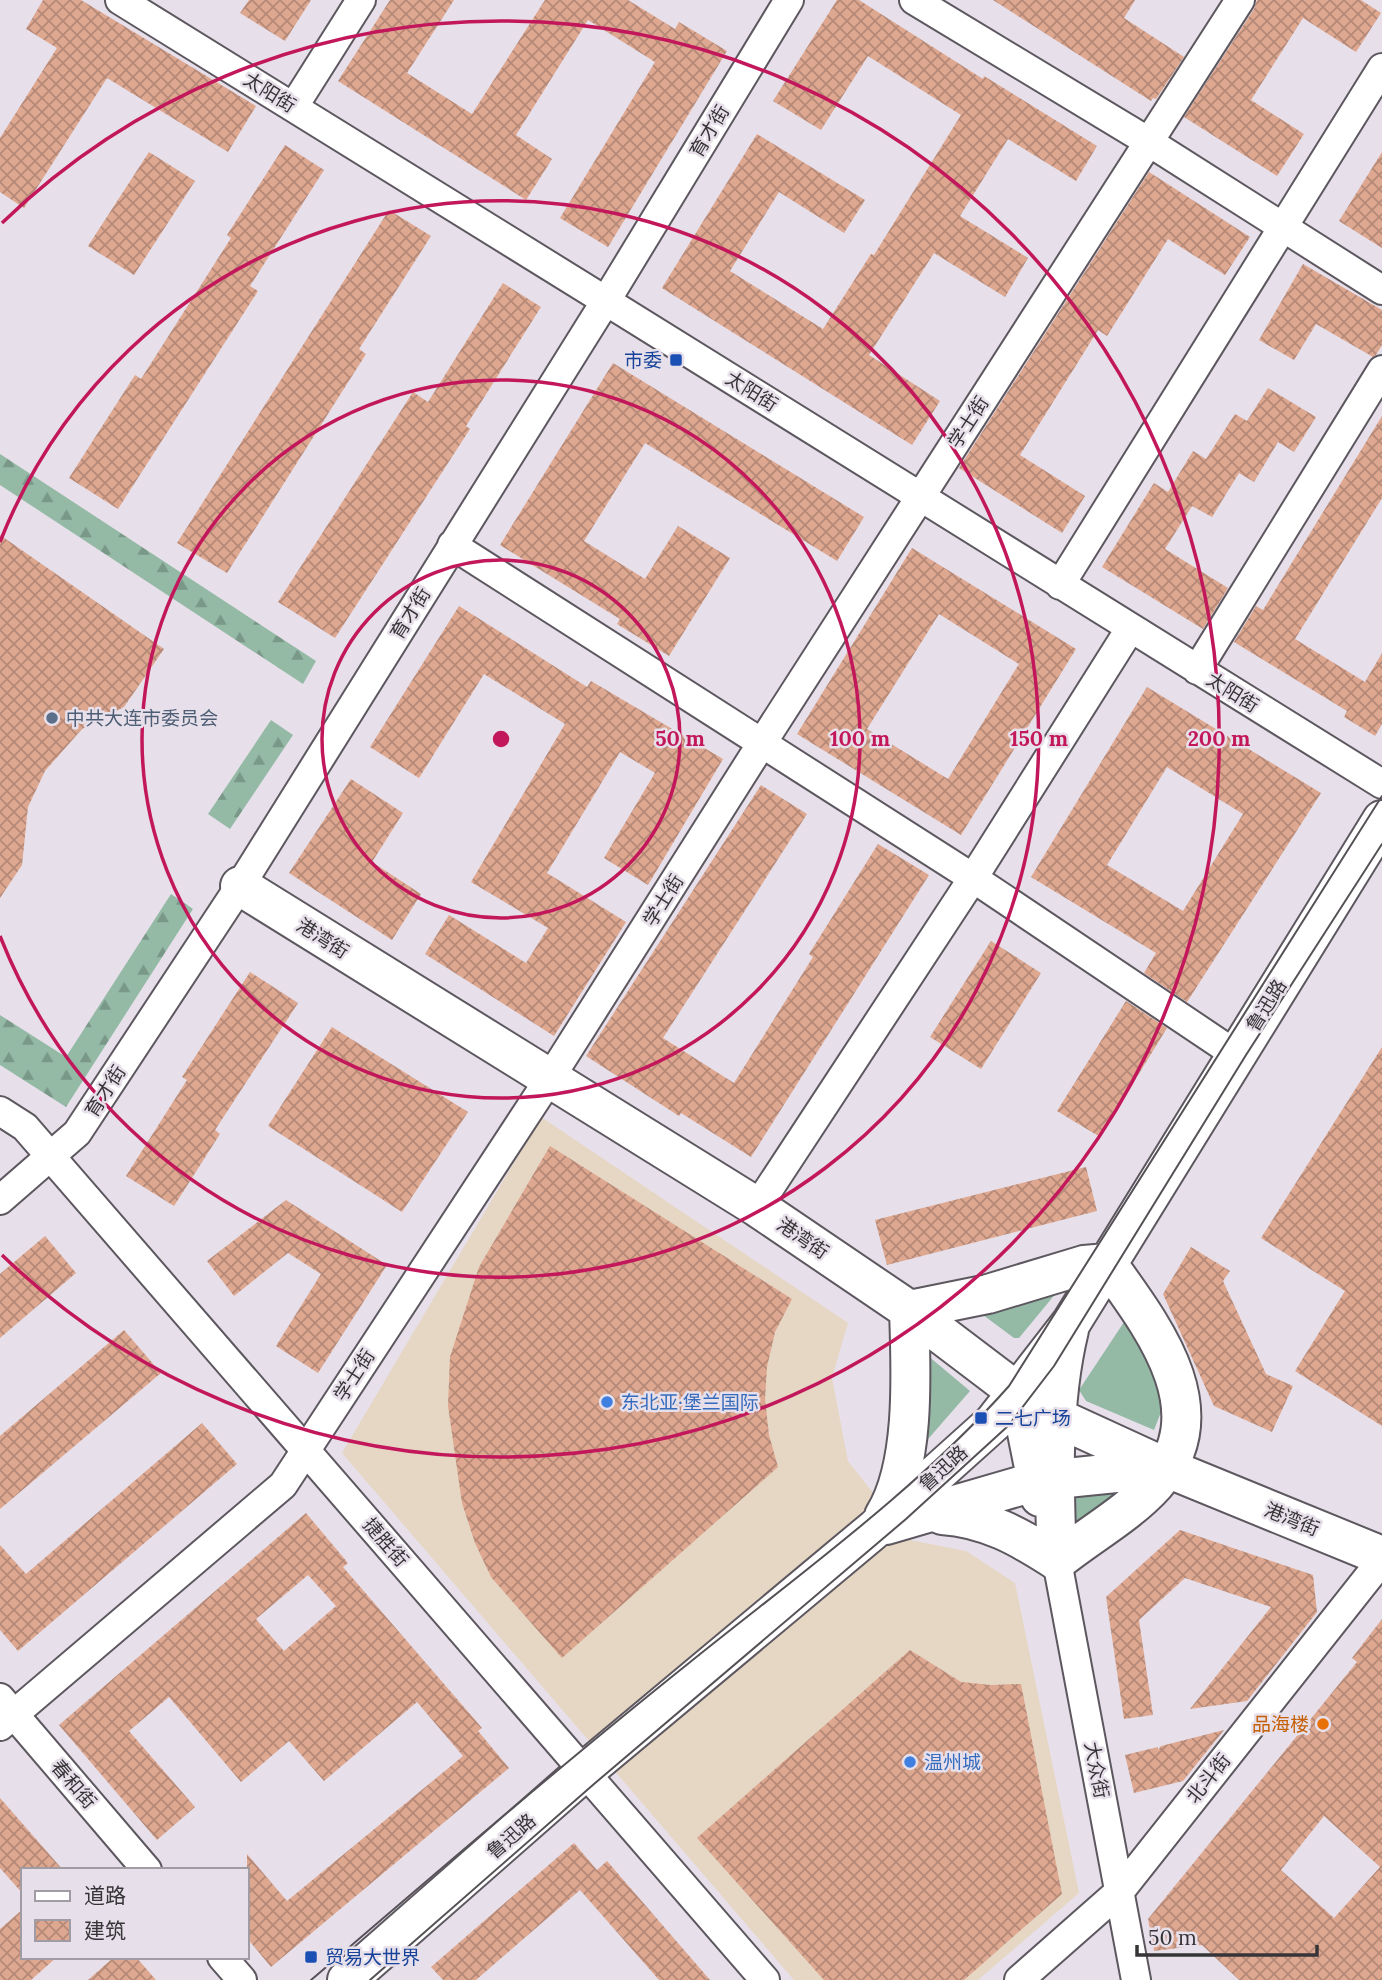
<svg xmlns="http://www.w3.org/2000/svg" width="1382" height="1980" font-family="Lora,'Noto Sans SC',serif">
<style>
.commercial{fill:#e6d6c4}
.grass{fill:#94baa6}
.forest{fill:url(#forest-firs)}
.building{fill:url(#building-cross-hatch);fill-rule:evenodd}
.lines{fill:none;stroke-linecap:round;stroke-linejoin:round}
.minor-casing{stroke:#5d575f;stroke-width:32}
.secondary-casing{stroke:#5d575f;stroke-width:42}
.minor{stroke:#fff;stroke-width:28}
.secondary{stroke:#fff;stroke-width:38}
.tram{stroke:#555156;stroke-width:2}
.ring{fill:none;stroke:#c2185b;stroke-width:3.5}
.transit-dot{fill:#1a4fb4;stroke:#e7e0ea;stroke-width:2.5}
.service-dot{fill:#5c6f8a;stroke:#e7e0ea;stroke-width:2.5}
.shop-dot{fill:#3f7fe0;stroke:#e7e0ea;stroke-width:2.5}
.food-dot{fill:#e8710a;stroke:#e7e0ea;stroke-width:2.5}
.labels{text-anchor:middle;stroke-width:5;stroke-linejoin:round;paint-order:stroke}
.street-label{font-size:19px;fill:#373438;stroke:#e7e0ea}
.transit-label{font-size:19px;fill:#164399;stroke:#e7e0ea;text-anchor:start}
.service-label{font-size:19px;fill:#4e5e75;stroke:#e7e0ea;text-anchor:start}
.shop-label{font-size:19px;fill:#366cbe;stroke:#e7e0ea;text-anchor:start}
.food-label{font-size:19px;fill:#c56008;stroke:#e7e0ea;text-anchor:end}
.centre{fill:#c2185b;stroke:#e7e0ea;stroke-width:3.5}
.ring-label{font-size:21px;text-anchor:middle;font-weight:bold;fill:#c2185b;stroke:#e7e0ea;stroke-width:5;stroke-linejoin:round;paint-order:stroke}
</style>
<defs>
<pattern id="forest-firs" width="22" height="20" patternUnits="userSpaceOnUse" patternTransform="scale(1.75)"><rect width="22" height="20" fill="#94baa6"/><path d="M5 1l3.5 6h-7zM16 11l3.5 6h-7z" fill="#7a9888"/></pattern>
<pattern id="building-cross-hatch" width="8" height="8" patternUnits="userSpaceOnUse" patternTransform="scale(1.75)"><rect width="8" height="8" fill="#dea790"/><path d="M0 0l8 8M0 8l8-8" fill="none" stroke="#b58977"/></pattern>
</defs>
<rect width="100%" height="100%" fill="#e7e0ea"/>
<!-- commercial -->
<path class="commercial" d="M541,1117L848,1323L832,1378L848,1461L910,1540L966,1551L1015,1583L1079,1893L978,1980H794L342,1453Z"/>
<!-- grass -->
<path class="grass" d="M1057,1292L1019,1338H1014L979,1312L1019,1306Z
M1128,1316L1142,1333L1163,1407L1154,1430L1086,1401L1079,1390Z
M927,1355L970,1391L915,1454Z
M1118,1492L1120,1495L1072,1532L1064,1494Z"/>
<!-- forest -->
<path class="forest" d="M0,454L316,661L303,684L0,485Z
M271,720L293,735L230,829L208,814Z
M171,894L193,909L66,1107L0,1065V1015L66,1057Z"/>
<!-- building -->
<path class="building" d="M43,0H81L256,106L228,152L107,78L24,208L0,192V138L57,48L26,29Z
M249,0H311L285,41L240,13Z
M390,0H454L407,73L472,114L545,0H628L675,29L679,22L727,51L608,247L560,218L655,62L588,20L516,135L552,159L526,200L338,81Z
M837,0H859L983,79L984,76L1097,146L1076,181L1008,139L960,216L1028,258L1005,297L934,253L869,355L940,401L912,445L662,288L757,134L865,200L844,233L779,192L730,271L823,329L871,254L874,255L961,115L868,56L821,130L773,101Z
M993,0H1135L1124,18L1184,57L1156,99L1153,98L1151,101Z
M1257,0H1361L1381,13L1356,52L1303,18L1251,100L1304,134L1277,176L1184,117L1254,9Z
M285,145L324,170L250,286L258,291L118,509L69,478L135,375L141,379L231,238L227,235Z
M149,152L195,181L134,275L88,246Z
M1382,152V248L1339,221Z
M1149,172L1250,237L1225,275L1168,239L1107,336L1098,330L1020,455L1085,496L1062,533L959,468Z
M389,210L431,236L359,349L366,354L227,573L177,543Z
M1303,264L1382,310V345L1376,355L1373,357L1316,324L1294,360L1259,340Z
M503,283L541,307L466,426L470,429L335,638L278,602L413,392L428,402Z
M613,363L864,517L837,561L645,443L584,541L645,579L678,526L730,558L669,656L617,624L620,619L500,545Z
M1268,388L1316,417L1294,452L1278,442L1254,482L1239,473L1212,517L1192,506L1165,549L1228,588L1203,629L1102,567L1154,483L1168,492L1193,451L1206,459L1235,414L1247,421Z
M1382,416V498L1295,639L1365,682L1382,653V724L1375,736L1344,717L1347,711L1234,642L1256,606L1263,610Z
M0,535L164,649L124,707L82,729L45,771L28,807L22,865L0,898Z
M912,548L1076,649L961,835L797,734ZM939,614L1019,664L948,779L867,729Z
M459,606L587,687L591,681L723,759L648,885L604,858L655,773L620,752L547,873L626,922L554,1036L425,954L449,915L526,963L548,928L471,882L565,724L484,674L419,778L370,747Z
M1147,687L1321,793L1187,1002L1144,973L1156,953L1031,877ZM1167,767L1243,814L1183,911L1107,865Z
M351,779L403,813L372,862L421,894L392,940L289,873Z
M761,785L807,814L663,1038L734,1083L813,957L809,954L878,844L929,875L751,1157L681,1113L679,1116L586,1056Z
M991,941L1041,973L981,1069L930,1037Z
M250,972L298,1003L215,1130L220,1134L174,1206L126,1176L187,1080L182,1077Z
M1126,1001L1167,1028L1100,1137L1057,1111Z
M332,1027L468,1112L402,1212L268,1126Z
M1382,1047V1426L1295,1371L1345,1291L1261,1238Z
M550,1146L792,1299L775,1332L767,1367L765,1399L769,1435L778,1467L562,1658L491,1577L475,1543L462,1503L448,1406L450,1357L479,1267Z
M1086,1167L1097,1211L887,1265L875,1220Z
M286,1200L387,1265L318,1373L276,1346L321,1274L288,1253L234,1296L207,1261Z
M45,1236L76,1273L0,1338V1274Z
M1191,1247L1230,1271L1223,1281L1266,1374L1293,1386L1272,1432L1214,1406L1163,1294Z
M124,1330L161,1373L0,1509V1436Z
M202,1423L237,1464L18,1651L0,1630V1545L26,1574Z
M306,1513L348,1563L343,1567L482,1728L478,1731L509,1768L271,1967L247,1938V1854L287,1901L463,1756L417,1702L324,1781L289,1741L241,1782L169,1697L129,1731L195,1807L157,1840L59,1725ZM308,1575L336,1606L284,1651L256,1619Z
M1180,1530L1313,1575L1317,1612L1247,1701L1190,1709L1271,1607L1185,1578L1139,1620L1153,1715L1124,1719L1106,1597Z
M1382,1619V1980H1239L1202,1945L1154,1951L1148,1919L1357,1662L1352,1658ZM1324,1816L1380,1867L1334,1918L1281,1870Z
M910,1650L961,1682L991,1685L1021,1684L1062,1894L964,1980H824L697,1838Z
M1224,1730L1183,1781L1134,1793L1125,1755L1158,1747V1750L1161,1746Z
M0,1798L63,1870H23V1894L0,1868Z
M574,1843L597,1870L607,1861L710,1980H659L580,1890L476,1980H443L431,1967Z
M23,1909V1957H57L31,1980H0V1929Z
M114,1957H136L156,1980H88Z"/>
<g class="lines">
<defs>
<path id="minor" d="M120,0C542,259 961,524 1382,784
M914,0L1149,142L1382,290
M294,106L361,0
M452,545L973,878L1235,1054
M1060,585L1382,68
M1197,670L1382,370
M0,1111L25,1127L765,1980
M0,1200L77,1133L240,886L607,299L789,0
M757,1207L973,878L1130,629
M1057,1561L1136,1980
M0,1698L147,1870
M0,1726L283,1485L550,1078L762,743L1240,0
M222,1957L242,1980
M1019,1980L1120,1891L1382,1560"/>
<path id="secondary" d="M240,886L757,1207L909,1310L1029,1401L1058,1418L1167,1468L1382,1556
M909,1310L988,1294L1084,1265L1107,1263C1152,1326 1219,1410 1155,1484C1128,1514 1089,1535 1057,1561
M1019,1393L1040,1497
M942,1515C987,1518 1020,1537 1057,1561
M884,1516C916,1465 911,1370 909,1310
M886,1525L1037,1481L1165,1468
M1057,1561C1054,1484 1051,1404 1069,1330
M347,1980L585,1771L876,1528L994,1422L1071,1323L1382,820"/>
</defs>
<!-- minor casing -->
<use href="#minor" class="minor-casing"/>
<!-- secondary casing -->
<use href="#secondary" class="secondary-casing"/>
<!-- minor -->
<use href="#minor" class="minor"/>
<!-- secondary -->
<use href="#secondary" class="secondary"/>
<!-- tram -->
<path class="tram" d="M311,1980C436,1873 560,1766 689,1663C798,1575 916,1491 1009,1386L1382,796
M370,1980L594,1784L906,1519L1008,1426L1054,1366L1246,1055L1382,844"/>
</g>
<!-- distance rings -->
<g class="ring">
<circle cx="501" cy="739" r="179"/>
<circle cx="501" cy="739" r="359"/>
<path d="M0 542A538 538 0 1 1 0 936"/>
<path d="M2 223A718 718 0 1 1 2 1255"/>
</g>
<!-- markers -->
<g class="transit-dot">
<rect x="669" y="353" width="14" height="14" rx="3.5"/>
<rect x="974" y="1411" width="14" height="14" rx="3.5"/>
<rect x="304" y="1950" width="14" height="14" rx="3.5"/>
</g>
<circle class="service-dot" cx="52" cy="718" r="7"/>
<g class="shop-dot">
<circle cx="607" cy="1402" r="7"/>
<circle cx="910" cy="1762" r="7"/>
</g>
<circle class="food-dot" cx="1323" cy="1724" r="7"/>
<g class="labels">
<!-- street labels -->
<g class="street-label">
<text transform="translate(270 92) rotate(32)" y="7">太阳街</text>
<text transform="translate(709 131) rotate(-59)" y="7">育才街</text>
<text transform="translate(752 391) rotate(32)" y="7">太阳街</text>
<text transform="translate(968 422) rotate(-57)" y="7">学士街</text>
<text transform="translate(410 613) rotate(-58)" y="7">育才街</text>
<text transform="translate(1233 692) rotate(32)" y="7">太阳街</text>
<text transform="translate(663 900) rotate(-58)" y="7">学士街</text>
<text transform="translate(323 938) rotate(32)" y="7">港湾街</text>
<text transform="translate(1266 1005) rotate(-58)" y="7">鲁迅路</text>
<text transform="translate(105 1091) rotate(-57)" y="7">育才街</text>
<text transform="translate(803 1238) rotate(34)" y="7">港湾街</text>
<text transform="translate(354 1375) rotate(-57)" y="7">学士街</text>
<text transform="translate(943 1468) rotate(-42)" y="7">鲁迅路</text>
<text transform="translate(1292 1519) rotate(22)" y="7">港湾街</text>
<text transform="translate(386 1542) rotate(49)" y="7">捷胜街</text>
<text transform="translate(1097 1770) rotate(79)" y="7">大众街</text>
<text transform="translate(1208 1778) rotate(-51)" y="7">北斗街</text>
<text transform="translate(74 1784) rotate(49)" y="7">春和街</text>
<text transform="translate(511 1836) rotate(-41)" y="7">鲁迅路</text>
</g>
<!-- transit labels -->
<g class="transit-label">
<text x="662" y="367" text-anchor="end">市委</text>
<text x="995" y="1425">二七广场</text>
<text x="325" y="1964">贸易大世界</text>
</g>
<!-- service labels -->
<g class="service-label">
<text x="66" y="725">中共大连市委员会</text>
</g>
<!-- shop labels -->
<g class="shop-label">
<text x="621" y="1409">东北亚·堡兰国际</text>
<text x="924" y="1769">温州城</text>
</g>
<!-- food labels -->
<g class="food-label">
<text x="1309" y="1731">品海楼</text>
</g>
</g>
<circle cx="501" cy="739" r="10" class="centre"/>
<g class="ring-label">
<text x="680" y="746">50 m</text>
<text x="860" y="746">100 m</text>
<text x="1039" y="746">150 m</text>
<text x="1219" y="746">200 m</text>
</g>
<!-- legend -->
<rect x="21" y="1868" width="228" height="91" fill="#e7e0ea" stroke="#a19ba3" stroke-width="2"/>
<rect x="35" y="1891" width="35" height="10" fill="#ffffff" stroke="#a19ba3" stroke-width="2"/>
<text x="84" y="1903" font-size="21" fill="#373438">道路</text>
<rect x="35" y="1920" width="35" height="21" fill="url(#building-cross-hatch)" stroke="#a19ba3" stroke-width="2"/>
<text x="84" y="1938" font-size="21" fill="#373438">建筑</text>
<!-- scale -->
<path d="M1137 1945v10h180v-10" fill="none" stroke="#373438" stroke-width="3.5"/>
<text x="1148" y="1945" font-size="21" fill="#373438" stroke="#e7e0ea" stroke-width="5" paint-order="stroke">50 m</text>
</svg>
